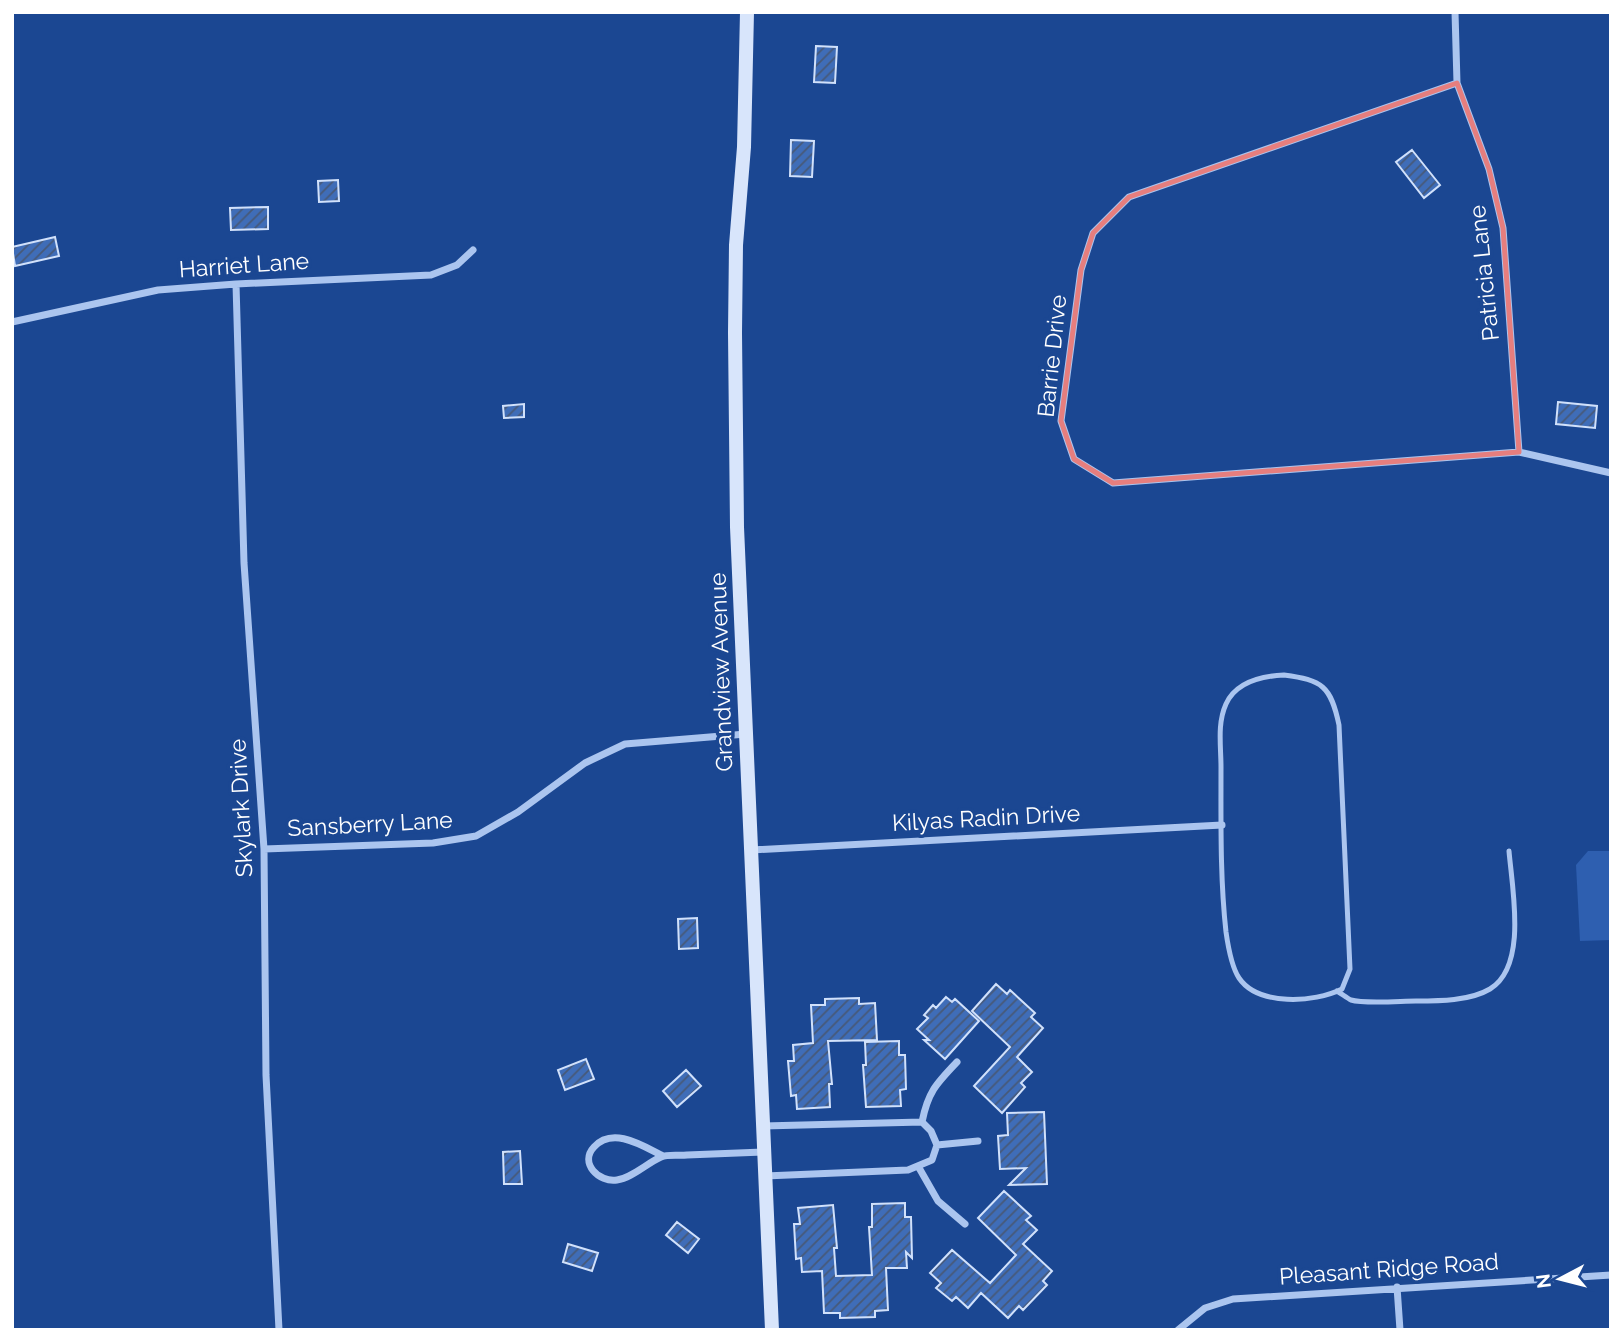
<svg xmlns="http://www.w3.org/2000/svg" width="1623" height="1342" font-family="Raleway,sans-serif">
<style>
.pitch{fill:#2e5fb0}
.building{fill:url(#building-hatch);stroke:#d1e1fb;stroke-width:2}
.lines{fill:none;stroke-linecap:round;stroke-linejoin:round}
.lane{stroke:#abc5ef;stroke-width:5}
.street{stroke:#abc5ef;stroke-width:7}
.secondary{stroke:#d8e5fb;stroke-width:14}
.marked{fill:none;stroke:#e67e7e;stroke-width:5;stroke-linejoin:round}
.labels{text-anchor:middle;stroke-width:7;stroke-linejoin:round;paint-order:stroke}
.street-label{font-size:23px;fill:#fff;stroke:#1b4792}
</style>
<defs>
<pattern id="building-hatch" width="6" height="6" patternUnits="userSpaceOnUse" patternTransform="scale(1.75)"><rect width="6" height="6" fill="#3f6db8"/><path d="M-1 1l2-2M0 6l6-6M5 7l2-2" fill="none" stroke="#475977"/></pattern>
</defs>
<rect width="100%" height="100%" fill="#1b4792"/>
<!-- pitch -->
<path class="pitch" d="M1588,851H1611V940L1580,941L1576,865Z"/>
<!-- building -->
<path class="building" d="M816,46L837,47L835,83L814,82Z
M791,140L814,141L812,177L790,176Z
M1412,150L1440,185L1424,198L1396,162Z
M338,180L339,201L319,202L318,181Z
M268,207V229L231,230L230,208Z
M55,237L59,256L15,266L12,247Z
M1558,402L1597,406L1595,428L1556,424Z
M524,404V417L504,418L503,406Z
M697,918L698,948L679,949L678,919Z
M996,984L1007,994L1010,990L1035,1013L1031,1017L1043,1028L1017,1057L1032,1072L1021,1083L1025,1087L1002,1113L974,1086L1010,1047L972,1011Z
M946,997L952,1002L955,999L979,1021L945,1059L924,1040H929L917,1029L928,1018L924,1015L933,1005L936,1008Z
M859,998V1004L875,1003L877,1040L828,1041L832,1084H829L830,1107L797,1109L796,1095L791,1096L788,1061H794L793,1045L813,1043L811,1005H825V999Z
M899,1041V1055H905L906,1089L900,1090L901,1106L866,1107L863,1065H866L865,1042Z
M586,1059L594,1079L565,1090L558,1070Z
M686,1070L701,1086L677,1107L663,1091Z
M1044,1112L1047,1184L1009,1185L1026,1168L1000,1169L998,1136L1008,1135L1007,1113Z
M520,1151L522,1184H504L503,1152Z
M1004,1191L1031,1216L1026,1220L1037,1230L1023,1244L1052,1271L1043,1281L1047,1285L1023,1310L1019,1306L1008,1318L981,1293L968,1308L956,1297L952,1301L936,1288L941,1283L930,1273L952,1250L990,1283L1016,1255L978,1218Z
M905,1203V1217H911L912,1258L906,1252L907,1268H886L888,1310L875,1311V1317L840,1318V1313H824L822,1271L802,1272L801,1258L796,1259L794,1224H800L798,1208L833,1205L837,1248H834L836,1276L872,1275L869,1227H872V1204Z
M677,1222L699,1239L688,1253L666,1235Z
M568,1244L598,1253L592,1271L563,1262Z"/>
<g class="lines">
<!-- lane -->
<path class="lane" d="M1284,675C1322,680 1331,686 1339,725L1350,969L1342,989C1314,1003 1258,1006 1239,978C1231,966 1228,946 1226,932C1220,878 1221,822 1221,767C1221,746 1217,724 1226,704C1236,682 1263,676 1284,675Z
M1337,991C1342,994 1347,998 1351,1000C1364,1004 1401,1001 1416,1001C1439,1001 1470,1001 1490,989C1528,966 1512,888 1509,851"/>
<!-- street -->
<path class="street" d="M1455,12L1457,83L1489,169L1503,228L1519,452
M1457,83L1129,197L1093,233L1081,270L1061,421L1074,459L1113,483L1519,452L1611,473
M236,284L244,563L264,849L266,1075L279,1330
M12,322L158,290L236,284L431,275L457,265L473,250
M264,849L433,843L476,836L518,812L585,763L625,744L746,734
M752,850L1222,825
M922,1122C928,1092 936,1084 957,1062
M763,1126L922,1122L931,1131L937,1145L932,1160L908,1170L765,1176
M937,1145L978,1141
M663,1156C643,1146 613,1126 594,1147C579,1163 599,1183 617,1180C632,1178 647,1163 661,1157C668,1154 679,1156 687,1155C713,1154 738,1153 763,1152
M918,1166L938,1201L965,1224
M1397,1287L1400,1330
M1178,1330L1205,1308L1233,1299L1611,1275"/>
<!-- secondary -->
<path class="secondary" d="M747,12L744,147L736,245L735,333L737,527L772,1330"/>
</g>
<!-- marked area -->
<path class="marked" d="M1457,83L1489,169L1503,228L1519,452L1113,483L1074,459L1061,421L1081,270L1093,233L1129,197Z"/>
<g class="labels">
<!-- street labels -->
<g class="street-label">
<text transform="translate(244 265) rotate(-4)" y="8">Harriet Lane</text>
<text transform="translate(1484 273) rotate(-96)" y="8">Patricia Lane</text>
<text transform="translate(1052 356) rotate(-84)" y="8">Barrie Drive</text>
<text transform="translate(721 672) rotate(-92)" y="8">Grandview Avenue</text>
<text transform="translate(241 808) rotate(-93)" y="8">Skylark Drive</text>
<text transform="translate(986 818) rotate(-3)" y="8">Kilyas Radin Drive</text>
<text transform="translate(370 824) rotate(-3)" y="8">Sansberry Lane</text>
<text transform="translate(1389 1269) rotate(-4)" y="8">Pleasant Ridge Road</text>
</g>
</g>
<!-- border -->
<rect width="1623" height="1342" fill="none" stroke="#ffffff" stroke-width="28"/>
<!-- north arrow -->
<g transform="translate(1560 1279) rotate(263)" stroke="#1b4792" stroke-width="5" paint-order="stroke">
<path d="M0-5L12 26L0 18L-12 26Z" fill="#ffffff"/>
<text y="-10" font-size="19" font-weight="bold" text-anchor="middle" fill="#ffffff">N</text>
</g>
</svg>
